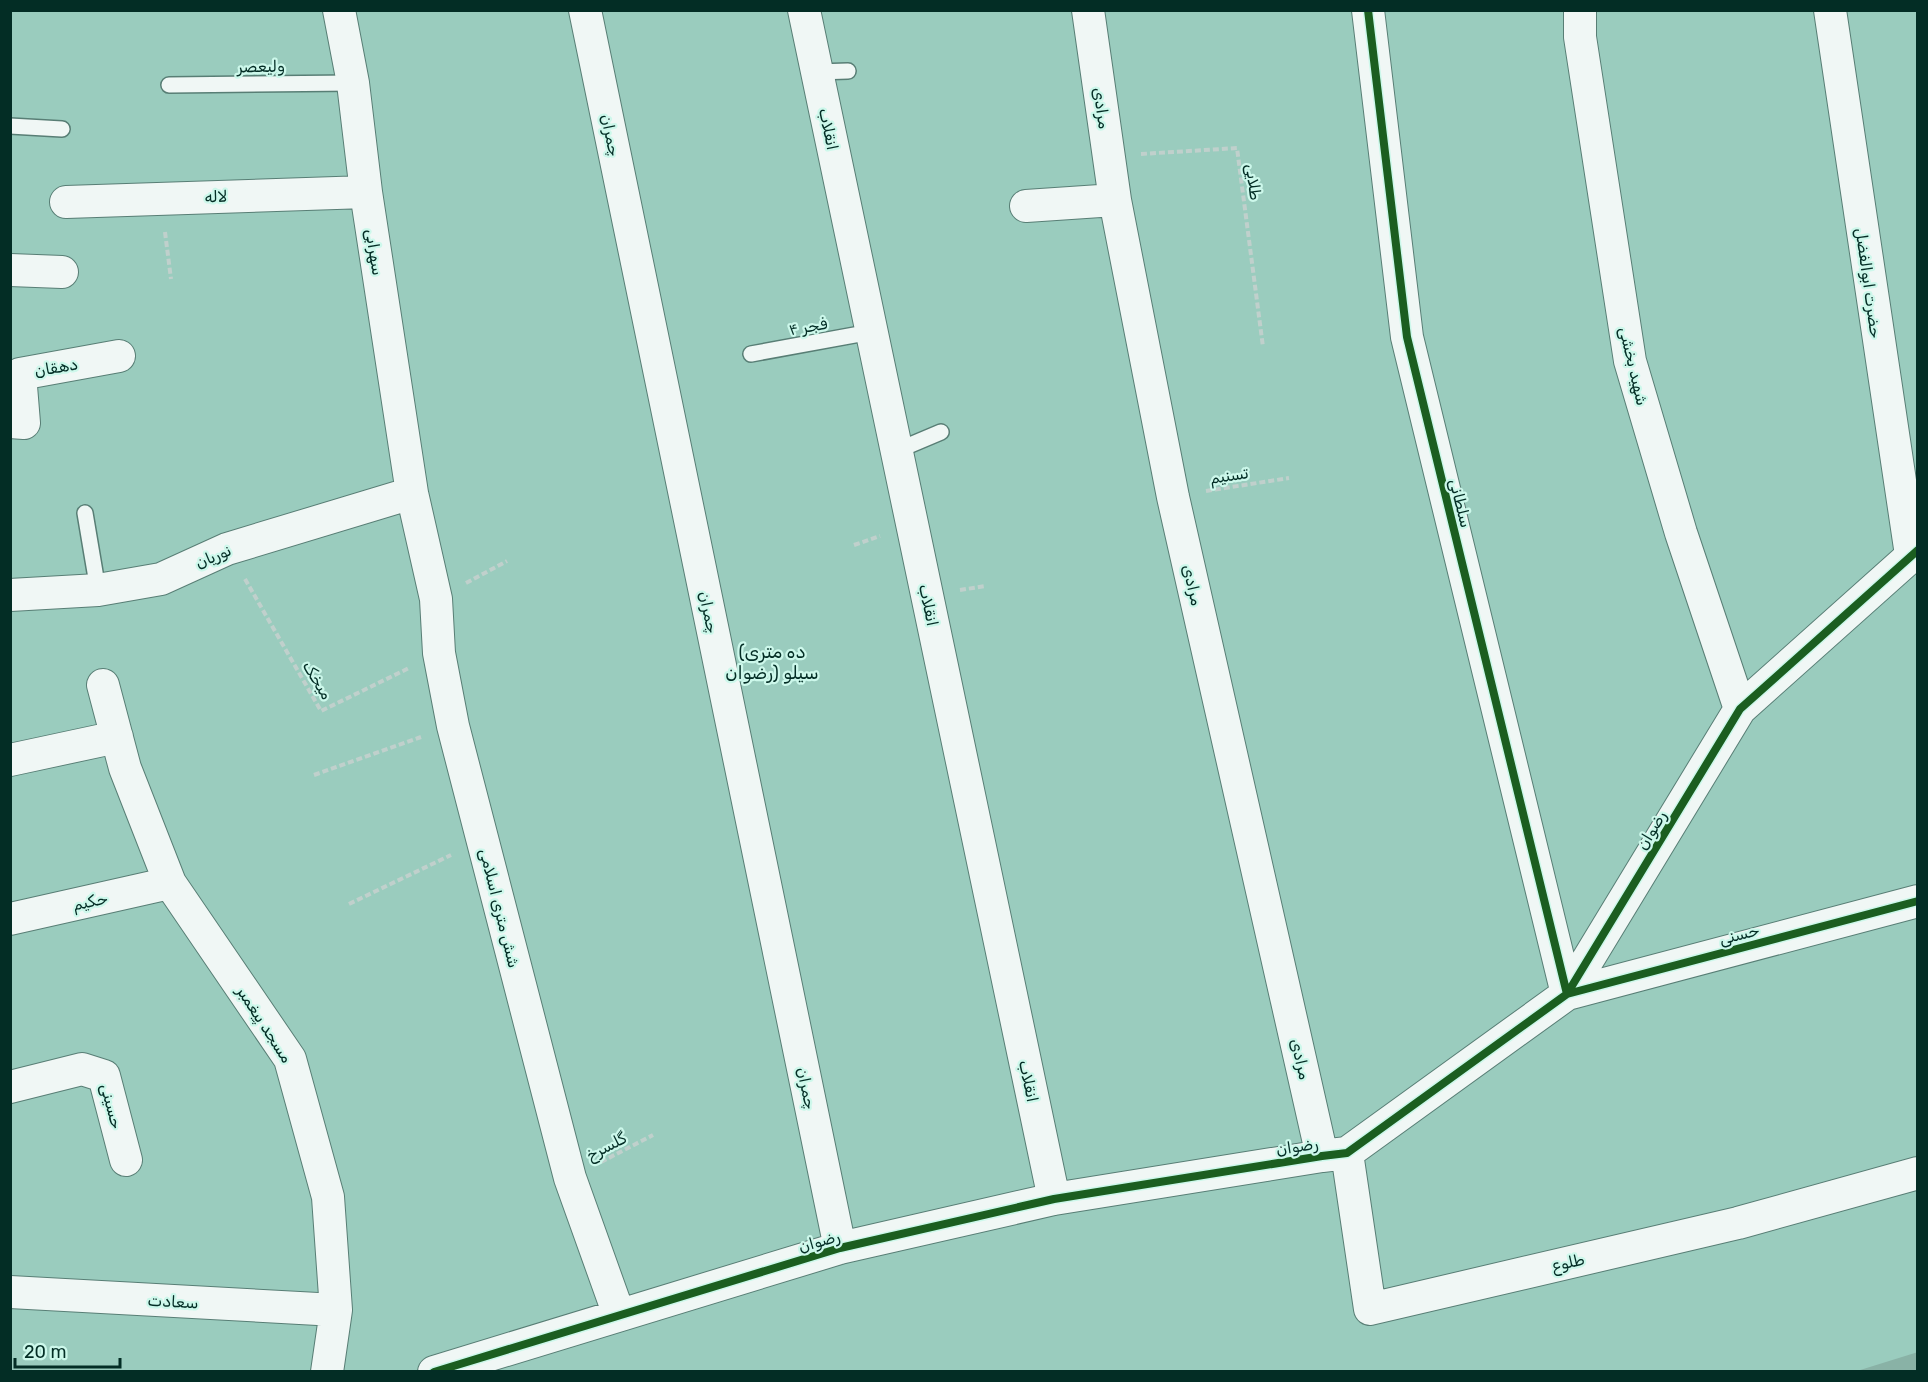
<svg xmlns="http://www.w3.org/2000/svg" width="1928" height="1382" font-family="Rubik,Cairo,sans-serif">
<style>
.building{fill:#89b2a6}
.lines{fill:none;stroke-linecap:round;stroke-linejoin:round}
.service-casing{stroke:#587e75;stroke-width:18}
.minor-casing{stroke:#587e75;stroke-width:34}
.path{stroke:#c0d0cc;stroke-width:4;stroke-dasharray:6 3;stroke-linecap:butt}
.service{stroke:#f0f7f5;stroke-width:15}
.minor{stroke:#f0f7f5;stroke-width:32}
.cycleway-casing{stroke:#cdf8eb;stroke-width:11}
.cycleway{stroke:#1b5e20;stroke-width:8}
.labels{text-anchor:middle;stroke-width:4.5;stroke-linejoin:round;paint-order:stroke}
.street-label{font-size:16px;fill:#032d25;stroke:#cdf8eb}
.neighbourhood-label{font-size:18px;fill:#032d25;stroke:#cdf8eb}
</style>
<rect width="100%" height="100%" fill="#9accbe"/>
<!-- building -->
<path class="building" d="M1918,1352V1372H1857V1371Z"/>
<g class="lines">
<defs>
<path id="service" d="M817,72L848,71
M169,85L353,83
M10,126L62,129
M751,354L871,332
M896,451L941,432
M85,513L98,590"/>
<path id="minor" d="M339,10L353,83L366,192L412,493L436,599L439,653L453,726L570,1178L619,1315
M585,10L840,1248
M804,10L1054,1199
M1088,10L1115,200L1173,497L1322,1156
M1368,10L1407,337L1567,994L1918,901
M1580,10V37L1630,361L1681,533L1740,709
M1830,10L1911,555
M66,202L366,192
M1026,206L1115,200
M10,270L62,272
M10,422L24,423L20,374L119,356
M10,595L98,590L161,579L227,549L412,493
M103,685L125,768L170,883L290,1059L328,1197L336,1310L327,1372
M10,760L117,737
M10,919L170,883
M10,1087L82,1069L104,1076L126,1160
M1347,1153L1370,1309L1738,1223L1918,1173
M10,1292L336,1310
M434,1372L840,1248L1054,1199L1322,1156L1347,1153L1567,994L1740,709L1918,550"/>
</defs>
<!-- service casing -->
<use href="#service" class="service-casing"/>
<!-- minor casing -->
<use href="#minor" class="minor-casing"/>
<!-- path -->
<path class="path" d="M1141,154L1237,148L1263,347
M165,232L171,279
M1206,491L1289,478
M854,545L880,536
M245,579L321,711L409,668
M466,583L507,561
M960,590L986,586
M314,775L421,737
M349,904L451,855
M601,1162L653,1135"/>
<!-- service -->
<use href="#service" class="service"/>
<!-- minor -->
<use href="#minor" class="minor"/>
<defs>
<path id="cycleway" d="M1368,10L1407,337L1567,994L1918,901
M434,1372L840,1248L1054,1199L1322,1156L1347,1153L1567,994L1740,709L1918,550"/>
</defs>
<!-- cycleway casing -->
<use href="#cycleway" class="cycleway-casing"/>
<!-- cycleway -->
<use href="#cycleway" class="cycleway"/>
</g>
<g class="labels">
<!-- street labels -->
<g class="street-label">
<text transform="translate(261 66) rotate(-1)" y="6">ولیعصر</text>
<text transform="translate(1102 108) rotate(82)" y="6">مرادی</text>
<text transform="translate(829 129) rotate(78)" y="6">انقلاب</text>
<text transform="translate(611 135) rotate(78)" y="6">چمران</text>
<text transform="translate(1254 182) rotate(83)" y="6">طلایی</text>
<text transform="translate(216 196) rotate(-2)" y="6">لاله</text>
<text transform="translate(375 252) rotate(81)" y="6">سهرابی</text>
<text transform="translate(1869 283) rotate(82)" y="6">حضرت ابوالفضل</text>
<text transform="translate(808 326) rotate(-10)" y="6">فجر ۴</text>
<text transform="translate(1634 366) rotate(77)" y="6">شهید بخشی</text>
<text transform="translate(56 367) rotate(-10)" y="6">دهقان</text>
<text transform="translate(1229 475) rotate(-9)" y="6">تسنیم</text>
<text transform="translate(1461 503) rotate(76)" y="6">سلطانی</text>
<text transform="translate(213 556) rotate(-23)" y="6">نوریان</text>
<text transform="translate(1193 585) rotate(77)" y="6">مرادی</text>
<text transform="translate(929 605) rotate(78)" y="6">انقلاب</text>
<text transform="translate(709 612) rotate(78)" y="6">چمران</text>
<text transform="translate(318 680) rotate(59)" y="6">میخک</text>
<text transform="translate(1651 830) rotate(-59)" y="6">رضوان</text>
<text transform="translate(90 901) rotate(-13)" y="6">حکیم</text>
<text transform="translate(500 908) rotate(76)" y="6">شش متری اسلامی</text>
<text transform="translate(1739 934) rotate(-15)" y="6">حسنی</text>
<text transform="translate(265 1024) rotate(57)" y="6">مسجد پیغمبر</text>
<text transform="translate(1301 1059) rotate(77)" y="6">مرادی</text>
<text transform="translate(1029 1081) rotate(78)" y="6">انقلاب</text>
<text transform="translate(807 1088) rotate(78)" y="6">چمران</text>
<text transform="translate(112 1106) rotate(75)" y="6">حسینی</text>
<text transform="translate(606 1146) rotate(-27)" y="6">گلسرخ</text>
<text transform="translate(1297 1146) rotate(-9)" y="6">رضوان</text>
<text transform="translate(819 1241) rotate(-16)" y="6">رضوان</text>
<text transform="translate(1568 1262) rotate(-13)" y="6">طلوع</text>
<text transform="translate(173 1301) rotate(3)" y="6">سعادت</text>
</g>
<!-- neighbourhood labels -->
<g class="neighbourhood-label">
<text x="772" y="658">(ده متری<tspan x="772" dy="21">سیلو (رضوان</tspan></text>
</g>
</g>
<!-- border -->
<rect width="1928" height="1382" fill="none" stroke="#032d25" stroke-width="24"/>
<!-- scale -->
<path d="M15 1358v9h105v-9" fill="none" stroke="#032d25" stroke-width="3"/>
<text x="24" y="1358" font-size="18" fill="#032d25" stroke="#cdf8eb" stroke-width="4.5" paint-order="stroke">20 m</text>
</svg>
